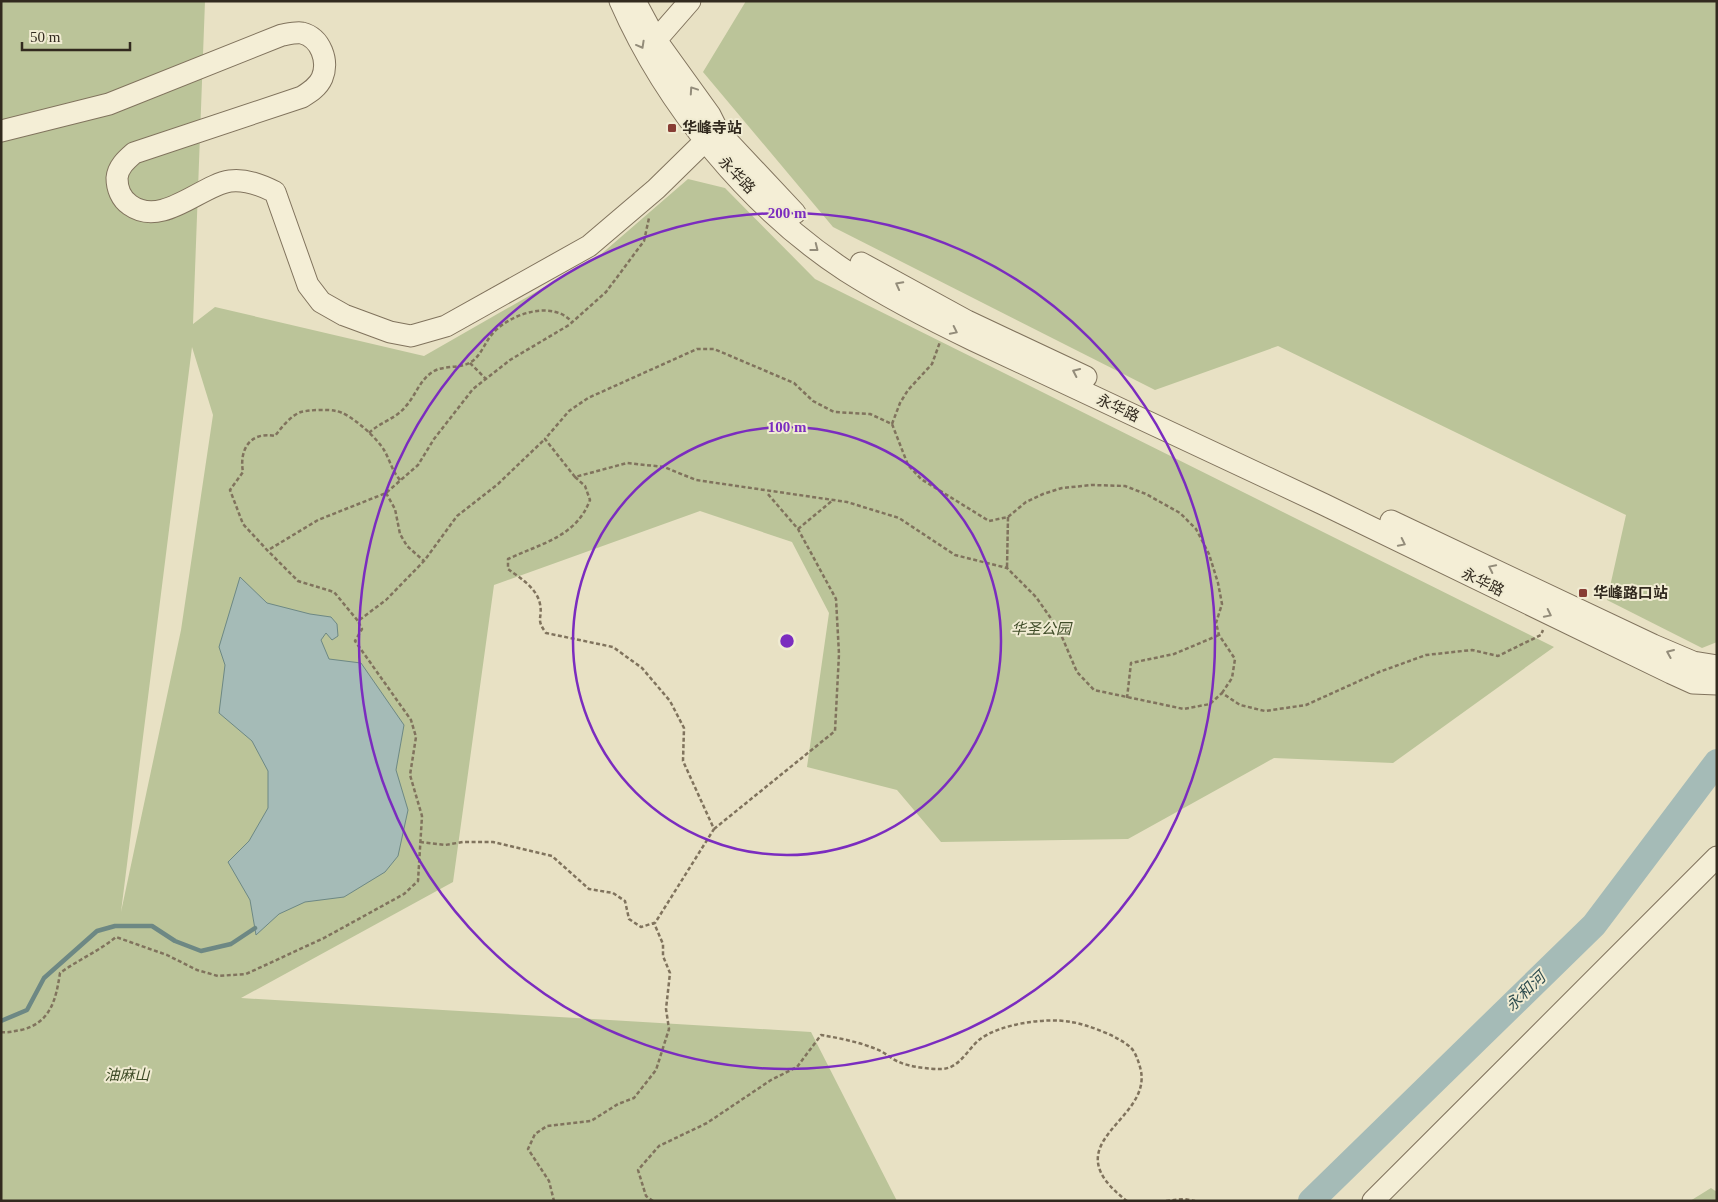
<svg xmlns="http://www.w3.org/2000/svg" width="1718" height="1202" font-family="'Times New Roman','Noto Sans SC',serif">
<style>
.green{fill:#bbc499;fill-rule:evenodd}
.water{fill:#a5bbb7;stroke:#6d8884}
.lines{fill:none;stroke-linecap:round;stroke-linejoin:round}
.stream{stroke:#6d8884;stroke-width:4.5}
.river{stroke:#a5bbb7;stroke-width:26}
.minor-casing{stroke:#80735d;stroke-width:23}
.path{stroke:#80735d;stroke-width:2.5;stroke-dasharray:4 2.5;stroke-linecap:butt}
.minor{stroke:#f4eed6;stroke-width:21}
.oneway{stroke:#938c7a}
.ring{fill:none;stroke:#7b2cbf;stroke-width:2.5}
.poi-dot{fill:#873d34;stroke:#f0ebd2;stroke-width:2}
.labels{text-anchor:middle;stroke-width:4;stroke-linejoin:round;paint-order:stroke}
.poi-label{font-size:15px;font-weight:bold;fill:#322a1f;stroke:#f0ebd2;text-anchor:start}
.street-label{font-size:15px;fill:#322a1f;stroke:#f0ebd2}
.park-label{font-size:15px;font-style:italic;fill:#3f4c28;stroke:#f0ebd2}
.water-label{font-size:16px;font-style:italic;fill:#304e50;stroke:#f0ebd2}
.centre{fill:#7b2cbf;stroke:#f0ebd2;stroke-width:2.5}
.ring-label{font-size:15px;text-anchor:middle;font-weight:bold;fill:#7b2cbf;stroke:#f0ebd2;stroke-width:4;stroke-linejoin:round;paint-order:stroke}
</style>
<rect width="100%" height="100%" fill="#e8e1c4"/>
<!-- green -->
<path class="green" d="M1,1H205L193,324L215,307L424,356L599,256L688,179L725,188L815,279L1554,647L1393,763L1274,758L1128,839L941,842L897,790L807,767L829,613L792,542L700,511L494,585L453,882L241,998L811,1032L897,1201H1ZM192,347L213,415L181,630L121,912Z
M746,1H1717V642L1702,648L1607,600L1626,515L1278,346L1155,390L833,227L703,72Z
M1711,1188L1717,1192V1201H1690Z"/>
<!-- water -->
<path class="water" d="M240,577L267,603L310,614L331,617L337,624L338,636L332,640L326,633L321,640L329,659L361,663L404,725L396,770L408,810L398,856L385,872L344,897L305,902L279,914L256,935L250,900L228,862L249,841L268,808V771L252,741L219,713L225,665L219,647Z"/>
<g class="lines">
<!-- stream -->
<path class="stream" d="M1,1021L27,1010L44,978L97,931L115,926H152L175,941L201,951L231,944L255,928"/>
<!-- river -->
<path class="river" d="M1311,1201L1594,925L1717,762"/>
<defs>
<path id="minor" d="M620,1C666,106 750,208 846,271C887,297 929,319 973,340L1323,504L1671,673L1693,683L1717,684
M635,1L656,40L710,115L718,131L795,213
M656,40L690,1
M1,131L109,104L282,35C288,34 296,32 302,33C321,38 329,61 322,78C318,87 310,92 302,97L134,153C126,160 118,167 117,178C117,188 121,199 130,205C162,228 201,185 230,181C246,179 261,185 275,192L308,285L321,302L344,315L390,332L411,336L446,326L589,246L656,189L705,141L718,131
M861,263L967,321L1086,377
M1391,521L1653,645L1693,662L1717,666
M1373,1201L1717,857"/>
</defs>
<!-- minor casing -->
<use href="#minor" class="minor-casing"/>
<!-- path -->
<path class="path" d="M470,363L486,379
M892,424L900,403L908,390L932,364L940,342
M369,433C380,422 396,419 406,406C416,395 420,379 434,371C445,365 460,369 471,362C482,355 485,341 494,332C512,313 553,300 572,322
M575,477L585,486L590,500C576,537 542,543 508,559V569C520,578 537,588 540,604C543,619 535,618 546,633L613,647L642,668L670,701L684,728L683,761L714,829L655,923
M400,480C392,471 390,460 384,450C377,438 350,413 336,411C327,409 309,410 301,412C290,416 282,427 275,436C250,431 239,450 243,472L230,490L243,524L267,550L298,581L334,592L358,621L386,600L424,561L457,516L498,484L545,439
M386,493L395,509L400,534L407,546L424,561
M1008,517L1007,568L1008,517
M798,529L833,500
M270,549L318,520L386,493L418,465L434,439L473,389L510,360L569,325L606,292L644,241L649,218
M1222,693L1232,678L1235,659L1219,635L1216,623L1222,604L1218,583L1209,554L1196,529L1180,513L1146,494L1125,486L1092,485L1062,488L1043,494L1026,502L1008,517L989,521L921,479L908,465L892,424L870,414L834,412L813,401L794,383L714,349H697L588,398L569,411L545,439L575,477L627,463L664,467L696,480L847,502L899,518L955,555L1007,568L1036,597L1059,630L1077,672L1094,690L1184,709L1210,704L1222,693L1240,705L1265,711L1306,705L1379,672L1426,655L1472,650L1498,656L1541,635L1543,630
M1127,698L1131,663L1174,654L1219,635
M714,829L835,731L839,654L836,599L798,529L767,493
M420,842L445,845L463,842H493L552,856L589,889L613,893L625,901L629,919L641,927L654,923L663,944V956L670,973L666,1009L669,1029L656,1070L634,1098L618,1104L591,1121L547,1126L535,1134L528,1149L549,1181L554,1201
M1,1032C8,1033 14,1031 21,1030C51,1023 56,999 60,973C78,960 99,951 116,937L167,955L197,970L218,976L246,974L324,938L404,894L418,881L422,816L410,775L416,737L411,720L355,641L362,629L358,621
M653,1201L646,1196L638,1170L659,1146L707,1123L771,1080L797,1067L821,1035C839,1038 859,1042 876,1049C885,1052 891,1059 899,1062C910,1067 928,1069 941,1069C959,1069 967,1050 979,1040C999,1024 1046,1017 1071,1022C1086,1024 1118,1036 1130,1047C1135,1051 1138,1060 1140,1067C1156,1121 1048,1141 1127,1201
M1166,1201L1184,1199L1195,1201"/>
<!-- minor -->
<use href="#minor" class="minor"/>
</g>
<!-- one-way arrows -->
<defs><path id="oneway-chevron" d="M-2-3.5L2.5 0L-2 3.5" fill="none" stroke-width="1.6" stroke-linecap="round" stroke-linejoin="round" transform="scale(1.25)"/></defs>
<g class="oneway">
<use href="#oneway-chevron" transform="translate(641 45) rotate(61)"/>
<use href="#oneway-chevron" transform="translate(693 90) rotate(-124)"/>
<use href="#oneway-chevron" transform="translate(815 248) rotate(38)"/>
<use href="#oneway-chevron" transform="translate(899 285) rotate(-152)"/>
<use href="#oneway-chevron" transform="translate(954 331) rotate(26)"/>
<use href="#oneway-chevron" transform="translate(1076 372) rotate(-155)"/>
<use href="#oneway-chevron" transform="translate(1402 543) rotate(26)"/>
<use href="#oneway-chevron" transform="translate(1492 568) rotate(-154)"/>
<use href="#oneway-chevron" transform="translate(1548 614) rotate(26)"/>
<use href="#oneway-chevron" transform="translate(1670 653) rotate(-157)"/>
</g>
<!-- distance rings -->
<g class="ring">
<circle cx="787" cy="641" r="214"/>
<circle cx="787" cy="641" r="428"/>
</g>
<!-- markers -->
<g class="poi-dot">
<rect x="667" y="123" width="10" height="10" rx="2.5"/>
<rect x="1578" y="588" width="10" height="10" rx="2.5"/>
</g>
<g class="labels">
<!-- poi labels -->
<g class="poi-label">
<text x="682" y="133">华峰寺站</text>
<text x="1593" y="598">华峰路口站</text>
</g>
<!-- street labels -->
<g class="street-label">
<text transform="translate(737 175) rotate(46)" y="5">永华路</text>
<text transform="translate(1118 408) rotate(25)" y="5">永华路</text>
<text transform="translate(1483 582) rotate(26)" y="5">永华路</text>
</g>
<!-- park labels -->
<g class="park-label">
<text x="1041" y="634">华圣公园</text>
<text x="127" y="1080">油麻山</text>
</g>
<!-- water labels -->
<g class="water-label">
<text transform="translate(1525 991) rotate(-44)" y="6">永和河</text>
</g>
</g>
<circle cx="787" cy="641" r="8" class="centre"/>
<g class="ring-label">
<text x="787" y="218">200 m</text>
<text x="787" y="432">100 m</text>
</g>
<!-- border -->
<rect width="1718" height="1202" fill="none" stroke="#322a1f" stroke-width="5"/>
<!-- scale -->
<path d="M22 42v8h108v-8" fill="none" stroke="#322a1f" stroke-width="2.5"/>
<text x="30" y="42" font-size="15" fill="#322a1f" stroke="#f0ebd2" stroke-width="4" paint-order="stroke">50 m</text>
</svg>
